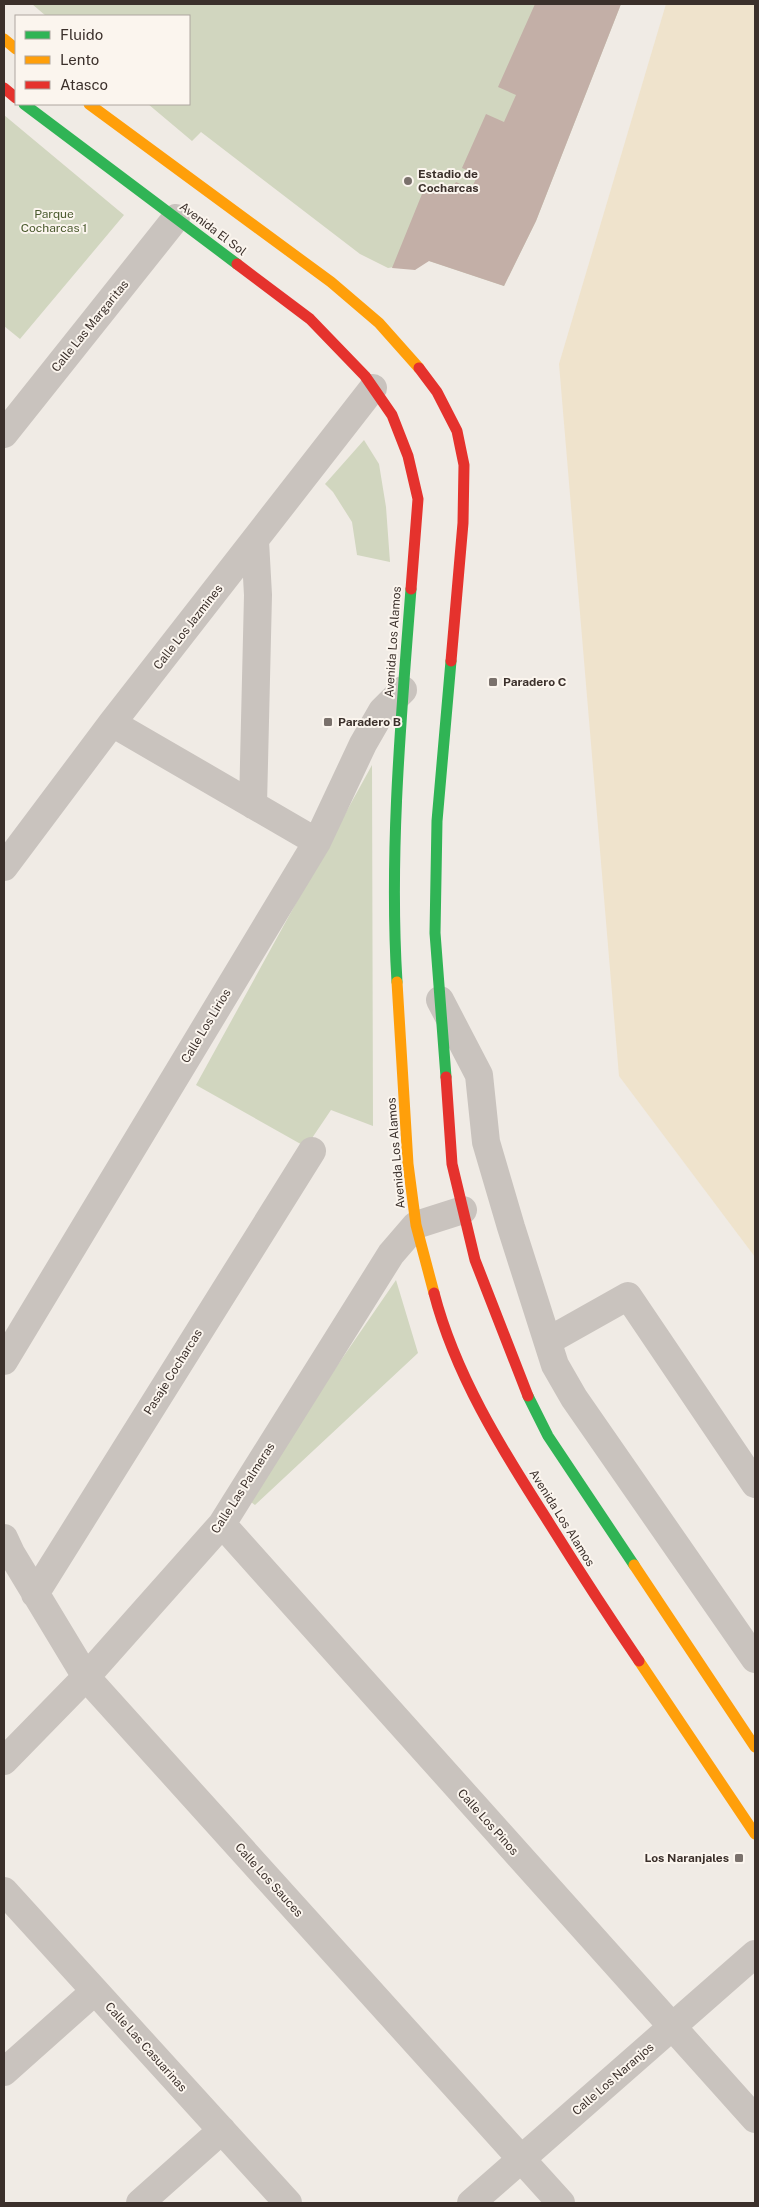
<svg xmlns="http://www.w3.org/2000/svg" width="759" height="2207" font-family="'Public Sans',sans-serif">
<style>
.green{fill:#d1d6bf}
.sand{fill:#efe3cc}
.building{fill:#c3afa7}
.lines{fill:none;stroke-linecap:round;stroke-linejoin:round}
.street{stroke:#c9c3be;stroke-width:28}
.fast{stroke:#30b455;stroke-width:11}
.slow{stroke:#ff9f0a;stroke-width:11}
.jam{stroke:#e5322d;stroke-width:11}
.poi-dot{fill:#7a716c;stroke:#fbf5ee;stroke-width:2}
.labels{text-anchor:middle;stroke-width:4;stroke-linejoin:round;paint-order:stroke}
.poi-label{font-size:12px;font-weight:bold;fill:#3b302b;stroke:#fbf5ee;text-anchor:start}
.park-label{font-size:12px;fill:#4a5a2e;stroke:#fbf5ee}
.street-label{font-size:12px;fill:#3b302b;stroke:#fbf5ee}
</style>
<rect width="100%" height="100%" fill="#f0ebe5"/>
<!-- green -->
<path class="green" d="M32,4H621L536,221L504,286L429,261L388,268L360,254L201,132L192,141L148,104H189V16H46Z
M4,115L124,215L20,339L4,326Z
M364,440L379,464L386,507L390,562L357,555L352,522L333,492L325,484Z
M372,765L373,1126L331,1110L306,1147L196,1085Z
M396,1280L418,1353L255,1505L248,1500L251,1491Z"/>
<!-- sand -->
<path class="sand" d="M666,4H755V1257L619,1076L559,364Z"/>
<!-- building -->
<path class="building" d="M535,4H621L536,221L504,286L429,261L415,270L392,268L422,194L454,185L456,182L471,189L478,175L462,168L486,114L504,122L516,95L498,87Z"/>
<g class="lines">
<!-- street -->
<path class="street" d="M4,434L176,218
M112,723L317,842
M253,805L258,595L255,541
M4,867L112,723L373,388
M440,1000L479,1075L486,1142L511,1227L555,1365L574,1398L755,1659
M548,1341L628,1296L755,1484
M4,1361L317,842L363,744L382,711L403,690
M222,1524L755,2119
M4,1538L11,1553L86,1677L561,2203
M35,1594L312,1151
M4,1761L86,1677L222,1524L391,1254L416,1225L463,1210
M4,1891L288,2203
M4,2072L95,1991
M140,2203L222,2130
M471,2203L755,1954"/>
<!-- fast -->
<path class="fast" d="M24,104L237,264
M397,982C389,852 401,718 411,589
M446,1077L435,933L437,821L451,661
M528,1396L548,1436L634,1565"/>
<!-- slow -->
<path class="slow" d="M4,39L16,49
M89,104L331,282L379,323L419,368
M397,982L408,1164L416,1225L434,1293
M634,1565L755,1747
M639,1661L755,1834"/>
<!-- jam -->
<path class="jam" d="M4,88L16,98
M237,264L310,319L365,376L392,415L408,456L418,499L411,589
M419,368L437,392L457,431L464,465L463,523L451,661
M446,1077L452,1164L475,1260L528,1396
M434,1293C455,1374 501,1448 546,1518C576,1566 607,1614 639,1661"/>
</g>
<!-- markers -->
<g class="poi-dot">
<circle cx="408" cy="181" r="5"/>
<rect x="488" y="677" width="10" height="10" rx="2.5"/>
<rect x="323" y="717" width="10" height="10" rx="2.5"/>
<rect x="734" y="1853" width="10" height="10" rx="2.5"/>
</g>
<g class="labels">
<!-- poi labels -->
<g class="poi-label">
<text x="418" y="178">Estadio de<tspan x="418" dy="14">Cocharcas</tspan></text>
<text x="503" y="686">Paradero C</text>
<text x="338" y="726">Paradero B</text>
<text x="729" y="1862" text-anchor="end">Los Naranjales</text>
</g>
<!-- park labels -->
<g class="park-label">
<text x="54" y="218">Parque<tspan x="54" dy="14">Cocharcas 1</tspan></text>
</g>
<!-- street labels -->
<g class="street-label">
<text transform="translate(213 229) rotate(37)" y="4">Avenida El Sol</text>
<text transform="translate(90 326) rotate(-51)" y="4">Calle Las Margaritas</text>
<text transform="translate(188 627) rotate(-52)" y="4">Calle Los Jazmines</text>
<text transform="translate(393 642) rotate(-86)" y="4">Avenida Los Alamos</text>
<text transform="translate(206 1026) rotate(-59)" y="4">Calle Los Lirios</text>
<text transform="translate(396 1153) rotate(-95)" y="4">Avenida Los Alamos</text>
<text transform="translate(173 1372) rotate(-58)" y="4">Pasaje Cocharcas</text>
<text transform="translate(243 1488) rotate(-57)" y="4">Calle Las Palmeras</text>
<text transform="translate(562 1518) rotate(58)" y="4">Avenida Los Alamos</text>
<text transform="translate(488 1822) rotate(48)" y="4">Calle Los Pinos</text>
<text transform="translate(269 1880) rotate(48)" y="4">Calle Los Sauces</text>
<text transform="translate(146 2047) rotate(48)" y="4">Calle Las Casuarinas</text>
<text transform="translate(613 2079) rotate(-41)" y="4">Calle Los Naranjos</text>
</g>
</g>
<!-- border -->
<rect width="759" height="2207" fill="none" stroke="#3b302b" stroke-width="10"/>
<!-- legend -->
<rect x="15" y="15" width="175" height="90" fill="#fbf5ee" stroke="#aea6a0"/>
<rect x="25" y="31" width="25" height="8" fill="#30b455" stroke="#aea6a0"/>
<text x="60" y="40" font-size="15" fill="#3b302b">Fluido</text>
<rect x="25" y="56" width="25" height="8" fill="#ff9f0a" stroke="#aea6a0"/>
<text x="60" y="65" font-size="15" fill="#3b302b">Lento</text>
<rect x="25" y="81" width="25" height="8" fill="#e5322d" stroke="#aea6a0"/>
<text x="60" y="90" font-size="15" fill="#3b302b">Atasco</text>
</svg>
